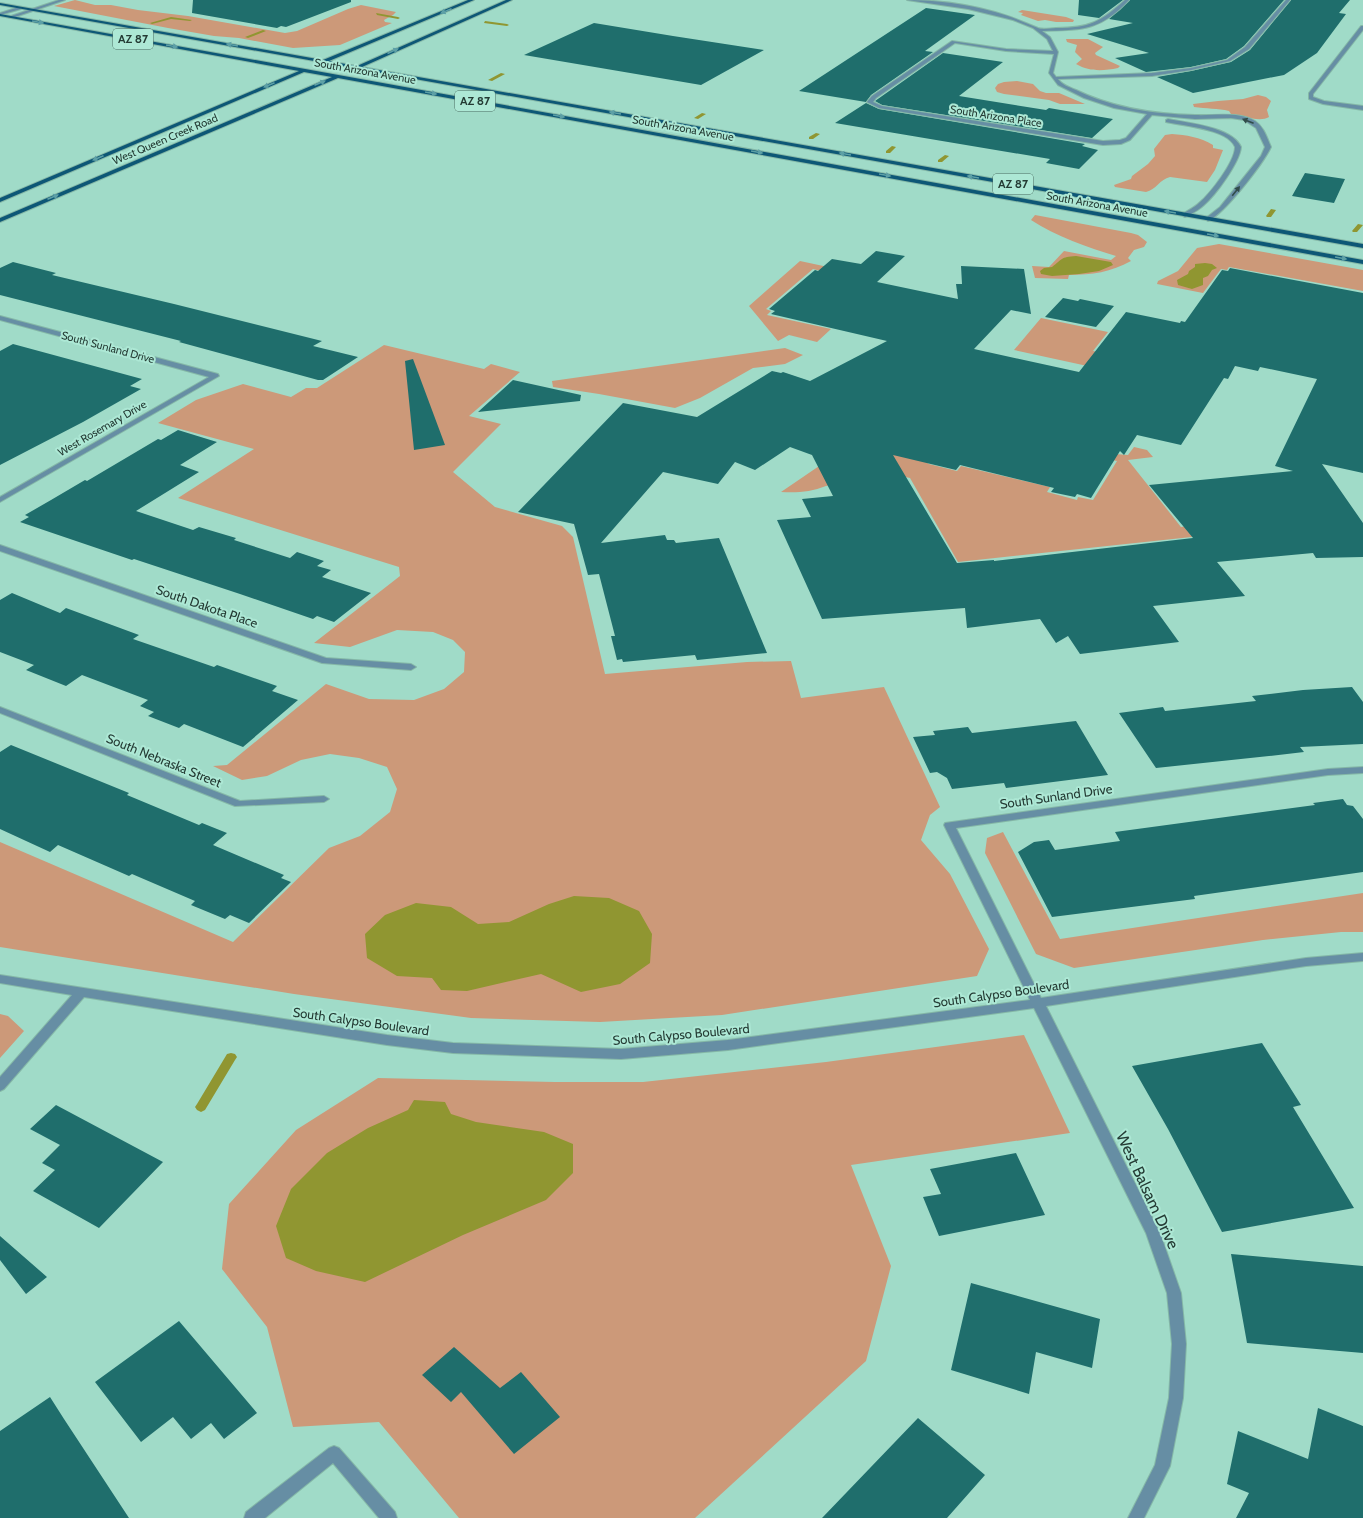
<svg xmlns="http://www.w3.org/2000/svg" width="1363" height="1518" font-family="Cabin,sans-serif">
<style>
.green{fill:#cc9979}
.water{fill:#909631}
.lines{fill:none;stroke-linecap:round;stroke-linejoin:round}
.stream{fill:#909631;fill-rule:evenodd}
.building{fill:#1f6e6c;fill-rule:evenodd}
.minor-casing{stroke:#85b8a7;stroke-width:2}
.major-casing{stroke:#85b8a7;stroke-width:2}
.minor{fill:#668ea4;fill-rule:evenodd}
.major{fill:#0d5776;fill-rule:evenodd}
.oneway{fill:#5da0a6}
.oneway2{fill:#314c4a}
.labels{text-anchor:middle;stroke-width:4;stroke-linejoin:round;paint-order:stroke}
.far-street-label{font-size:11px;fill:#243b34;stroke:#ade8d5}
.shield{fill:#ade8d5;stroke:#4d6f64;stroke-width:1}
.shield-label{font-size:12px;font-weight:bold;fill:#243b34}
.street-label{font-size:13px;fill:#243b34;stroke:#ade8d5}
.near-street-label{font-size:16px;fill:#243b34;stroke:#ade8d5}
</style>
<rect width="100%" height="100%" fill="#a0dbc8"/>
<!-- green -->
<path class="green" d="M75,0L95,5H111L138,10L188,16L285,33L297,31L348,9L361,5L396,12L393,15L384,20L385,22L392,23L340,45L293,48L239,38L214,36L168,28L54,6Z
M1022,10L1066,17L1074,20L1073,22H1056L1045,20L1038,21L1021,15L1023,13L1018,12Z
M1066,39H1088L1103,47L1095,53L1096,55L1120,66L1118,68C1103,71 1090,72 1076,64L1082,59L1075,52L1077,45L1067,42Z
M1017,81L1033,84L1040,91L1046,93H1059L1085,104H1060L1049,100L1004,94L997,92L995,88L998,84L1004,82Z
M1258,95L1266,97L1271,101L1267,110L1269,117C1259,123 1242,115 1231,114L1229,111C1218,108 1206,109 1194,107L1193,104L1218,101L1243,99Z
M1172,134C1186,135 1200,137 1213,145V148L1223,150L1215,170L1207,182L1170,177C1160,179 1156,190 1146,192L1115,187L1114,185L1131,179L1132,176L1148,164L1155,156L1154,149L1165,135Z
M1035,215L1131,233L1138,235L1147,242L1144,247L1134,250L1128,258L1131,261C1111,272 1092,275 1069,275L1068,279L1035,278L1032,266L1049,267L1064,251L1111,260L1116,256C1089,248 1055,236 1031,220Z
M1219,244L1363,270V291L1229,267L1227,270L1221,269L1203,293L1157,284L1158,281L1178,271L1197,248Z
M800,261L828,267L821,271L813,269L766,309L771,311L767,315L831,329L817,342L789,335L778,341L749,306Z
M1041,318L1108,332L1093,351L1104,353L1115,372L1014,350Z
M384,345L484,369L491,364L520,372L469,416L501,424L453,472L495,507L562,526L573,537L605,674L747,662L791,661L801,698L884,687L940,807L930,815L921,840L950,874L989,949L977,976L722,1015L600,1022L471,1018L294,994L0,947V842L233,942L329,848L360,836L390,812L397,789L387,767L359,758L330,754L301,760L267,776L242,780L213,766L227,765L326,684L369,699L414,700L444,689L464,672L465,652L453,640L433,632L397,630L350,647L314,643L400,576L399,567L178,498L254,449L158,423L196,400L243,384L291,397L306,388H317Z
M785,348L803,355L785,364L753,368L700,398L675,408L599,394L553,387L552,381Z
M883,435L929,464L957,471L961,466L1050,487L1047,492L1077,500L1078,497L1093,500L1117,461L1112,460L1115,454L1128,455L1134,447L1147,450L1153,457L1128,460L1181,527L1212,523L1201,536L958,562L910,478L892,474L826,486C811,492 797,493 781,492L825,462Z
M1003,832L1060,939L1363,893V932H1341L1263,940L1074,968L1036,954L985,853L987,838Z
M0,1014L8,1016L24,1031L0,1058Z
M1024,1035L1070,1133L851,1165L891,1266L866,1361L695,1518H459L379,1422L293,1427L267,1327L222,1269L229,1204L296,1130L378,1078L555,1082H643L826,1062Z"/>
<!-- water -->
<path class="water" d="M1076,256L1111,262L1113,265L1099,271L1079,274L1052,276L1041,274L1040,271L1044,268L1052,267C1063,259 1060,257 1076,256Z
M1205,263L1212,264L1217,268L1212,270L1208,276L1203,278V285L1192,289L1178,285L1177,280L1188,274L1189,271L1195,267V264Z
M574,896L609,898L639,911L652,934L650,963L620,984L581,992L541,974L467,991L441,990L432,978L397,976L367,958L365,934L385,915L416,903L451,907L478,924L509,922L549,904Z
M414,1100L445,1102L451,1114L476,1122L544,1132L573,1144V1173L546,1200L463,1235L365,1282L316,1271L286,1258L276,1226L291,1189L327,1153L368,1128L408,1110Z"/>
<g class="lines">
<!-- stream -->
<path class="stream" d="M376,13L398,17L400,18L398,19L377,15Z
M171,17L192,20L190,21L171,19L152,24L150,23Z
M485,21L507,24L509,25L507,26L484,23Z
M263,30L266,31L248,38L245,37Z
M501,73L505,74L492,81L488,80Z
M702,113L706,114L698,119L694,118Z
M816,133L820,134L813,139H809V137Z
M892,146L896,147L890,153H886V151Z
M945,155L949,156L942,162H938V160Z
M1271,209L1276,210L1271,217H1267L1266,216Z
M1358,224L1363,225L1357,232H1353L1352,231Z
M231,1053L235,1054L237,1057L235,1060L205,1110L201,1112L197,1110L195,1107L197,1104L227,1054Z"/>
</g>
<!-- building -->
<path class="building" d="M193,0H351V2L286,27L281,26L277,28L192,13Z
M1079,0H1123L1099,18L1078,15Z
M1130,0H1284L1244,46L1226,59L1191,67L1146,72L1115,58L1149,53L1087,34L1133,23L1109,19Z
M1291,0H1350L1339,13L1346,14L1317,53L1284,75L1193,93L1157,77L1191,71L1231,62L1250,50Z
M926,8L975,15L925,51L933,52L871,95L866,102L799,91Z
M594,23L673,36L764,50L701,85L524,55Z
M943,53L1003,62L959,96L1046,110L1049,108L1113,119L1092,138L882,105L875,101Z
M866,103L879,109L1085,144L1082,146L1098,150L1079,169L1046,163L1050,159L835,123Z
M1305,173L1345,179L1334,203L1292,196Z
M876,251L905,256L877,282L958,299L956,284H962L961,266L1024,269L1031,314L1011,310L974,349L1079,372L1126,312L1180,323L1181,321L1185,322L1222,270L1228,271L1230,268L1363,293V473L1322,464L1363,523V557L1316,558L1313,553L1217,562L1245,596L1153,606L1179,642L1080,654L1068,636L1056,643L1040,619L967,628L965,608L822,619L777,520L811,517L802,499L833,496L812,455L790,447L755,470L735,462L718,484L663,472L601,543L665,535L667,540H674L676,543L719,538L767,653L697,660L695,655L623,662L622,659L617,660L611,636H615L599,574L588,575L574,524L518,512L623,403L697,417L772,371L781,373L783,372L810,381L887,341L771,314L775,311L769,309L815,270L818,271L832,259L861,264ZM1235,366L1258,371L1260,367L1317,379L1275,466L1293,471L1149,485L1193,538L994,561V560L957,563L893,455L956,470L960,465L1054,488L1051,492L1075,497L1077,494L1091,498L1120,451L1124,455L1137,435L1181,445L1224,378L1228,379Z
M13,262L56,273L52,275L174,304L322,341L313,346L358,357L323,380H318L179,342L181,341L0,295V268Z
M1063,298L1078,301L1080,299L1114,306L1096,327L1045,317Z
M13,344L142,379L130,386L141,389L83,422L0,465V351Z
M413,359L445,445L414,450L405,361Z
M513,380L581,395L580,401L478,412Z
M178,430L217,442L180,465L199,472L136,511L193,530L199,527L236,538L234,540L290,558L297,552L324,561L317,566L331,570L322,577L371,593L334,622L317,616L313,619L240,594L134,559L132,560L20,522L29,517L25,515L51,500L85,480L87,481L158,439L161,440Z
M12,593L60,613L66,608L139,635L133,639L214,667L217,665L277,686L272,691L298,700L243,747L184,724L179,728L148,716L154,712L140,706L148,700L82,675L66,686L26,670L34,665L0,652V600Z
M1352,687L1363,702V744L1300,747L1304,752L1269,756L1156,768L1119,713L1163,707L1165,711L1256,701L1252,696L1303,690Z
M1076,721L1108,775L1006,788L1004,783L952,789L947,778L937,772L930,773L913,737L935,735L933,731L968,727L972,733Z
M11,745L129,793L127,795L199,825L202,823L227,833L213,845L284,875L281,878L291,882L249,923L230,915L225,919L191,905L195,901L132,874L129,876L58,845L50,852L0,829V752Z
M1343,799L1347,805L1353,806L1363,819V872L1194,896L1195,899L1052,917L1018,852L1034,842L1049,840L1055,850L1120,841L1115,832L1315,805L1313,803Z
M1262,1043L1301,1105L1293,1107L1354,1208L1222,1232L1168,1129L1132,1066Z
M56,1105L163,1162L99,1228L33,1191L55,1170L42,1163L60,1145L30,1129Z
M1016,1153L1045,1215L939,1236L923,1197L941,1194L930,1169Z
M0,1236L47,1277L26,1294L0,1260Z
M1231,1254L1363,1266V1353L1247,1343Z
M971,1283L1100,1319L1092,1368L1036,1352L1029,1394L951,1370Z
M179,1321L257,1413L224,1439L211,1423L191,1439L173,1417L141,1442L95,1382Z
M454,1347L500,1388L521,1372L560,1417L514,1454L461,1392L451,1402L422,1375Z
M50,1397L64,1419L129,1518H0V1431Z
M1318,1408L1363,1426V1518H1236L1249,1493L1227,1484L1238,1431L1308,1459Z
M918,1418L985,1475L947,1518H822Z"/>
<g class="lines">
<defs>
<path id="minor" d="M59,0H65L12,18L8,17Z
M907,0C936,0 967,4 995,12C1010,16 1024,22 1038,28C1043,30 1051,28 1056,28C1090,28 1100,22 1125,0H1129C1100,31 1082,30 1042,31L1050,37L1058,52L1053,73L1056,77L1152,73L1191,68L1227,60L1245,47L1286,0H1290L1249,49L1230,61L1191,70L1152,76L1058,79C1062,85 1069,87 1076,90C1113,108 1153,114 1195,115C1214,116 1237,111 1255,121C1264,127 1267,138 1271,147C1263,164 1224,214 1208,221L1205,219L1206,218L1220,207L1261,156L1265,147L1256,128L1244,120L1231,118L1195,119L1152,115L1130,140L1121,144L1103,145L879,108L867,102L872,96L952,41L1006,49L1053,51L1047,39L1033,28L1013,20L968,9ZM955,43L1006,51L1054,54L1049,73L1058,85L1084,98L1114,108L1147,114L1126,138L1120,140L1103,141L882,106L873,102L876,98Z
M19,7L21,9L0,15V13Z
M1361,26H1363V30L1313,94V97L1324,101L1363,106V110L1323,104L1309,99V93Z
M1168,119C1188,123 1232,127 1241,147C1240,162 1215,196 1204,205C1199,210 1191,214 1185,217L1183,216V214C1188,210 1194,208 1199,203C1210,194 1235,162 1235,147C1228,129 1184,126 1166,122V120Z
M0,316L218,374L219,376L0,502V497L209,377L0,320Z
M0,545L326,658L411,664L416,667L411,670L322,663L0,551Z
M0,707L240,801L324,796L329,799L324,802L235,806L0,713Z
M1363,767V773L1328,775L956,828L1041,998L1306,958L1363,953V961L1306,966L1046,1006L1160,1233L1181,1293L1186,1344L1183,1398L1170,1466L1144,1518H1128L1155,1465L1169,1398L1172,1344L1167,1293L1146,1233L1034,1008L728,1050L621,1059L453,1053L387,1045L84,997L4,1089L0,1091V1077L72,995L0,983V975L387,1035L453,1043L621,1049L728,1040L1030,1000L944,825L945,823L1328,769Z
M334,1446L339,1448L395,1512L397,1518H379L333,1463L265,1518H244L246,1512L329,1448Z"/>
<path id="major" d="M468,0H474L329,61L357,66L506,0H512L362,67L1363,244V248L0,5V3L323,60Z
M0,14L1363,260V264L338,78L0,222V218L332,77L304,72L0,202V198L299,71L0,16Z"/>
</defs>
<!-- minor casing -->
<use href="#minor" class="minor-casing"/>
<!-- major casing -->
<use href="#major" class="major-casing"/>
<!-- minor -->
<use href="#minor" class="minor"/>
<!-- major -->
<use href="#major" class="major"/>
</g>
<!-- one-way arrows -->
<defs><path id="oneway-solid" d="M-6-.8H1V-3.2L6.5 0L1 3.2V.8H-6Z"/></defs>
<g class="oneway">
<use href="#oneway-solid" transform="translate(446 11) rotate(158)"/>
<use href="#oneway-solid" transform="translate(38 22) rotate(10)"/>
<use href="#oneway-solid" transform="translate(232 45) rotate(-170)"/>
<use href="#oneway-solid" transform="translate(172 46) rotate(10)"/>
<use href="#oneway-solid" transform="translate(393 51) rotate(-24)"/>
<use href="#oneway-solid" transform="translate(320 83) rotate(-23)"/>
<use href="#oneway-solid" transform="translate(269 85) rotate(157)"/>
<use href="#oneway-solid" transform="translate(431 93) rotate(10)"/>
<use href="#oneway-solid" transform="translate(615 113) rotate(-170)"/>
<use href="#oneway-solid" transform="translate(559 116) rotate(10)"/>
<use href="#oneway-solid" transform="translate(757 152) rotate(10)"/>
<use href="#oneway-solid" transform="translate(845 154) rotate(-170)"/>
<use href="#oneway-solid" transform="translate(98 158) rotate(157)"/>
<use href="#oneway-solid" transform="translate(885 175) rotate(10)"/>
<use href="#oneway-solid" transform="translate(973 177) rotate(-170)"/>
<use href="#oneway-solid" transform="translate(53 197) rotate(-23)"/>
<use href="#oneway-solid" transform="translate(1170 212) rotate(-170)"/>
<use href="#oneway-solid" transform="translate(1213 235) rotate(10)"/>
<use href="#oneway-solid" transform="translate(1341 258) rotate(10)"/>
</g>
<g class="oneway2">
<use href="#oneway-solid" transform="translate(1248 121) rotate(-159)"/>
<use href="#oneway-solid" transform="translate(1236 191) rotate(-51)"/>
</g>
<g class="labels">
<!-- far-street labels -->
<g class="far-street-label">
<text transform="translate(365 71) rotate(10)" y="4">South Arizona Avenue</text>
<text transform="translate(996 116) rotate(9)" y="4">South Arizona Place</text>
<text transform="translate(683 128) rotate(10)" y="4">South Arizona Avenue</text>
<text transform="translate(165 139) rotate(-23)" y="4">West Queen Creek Road</text>
<text transform="translate(1097 204) rotate(10)" y="4">South Arizona Avenue</text>
<text transform="translate(108 347) rotate(15)" y="4">South Sunland Drive</text>
<text transform="translate(102 428) rotate(-30)" y="4">West Rosemary Drive</text>
</g>
<!-- shield labels -->
<g class="shield">
<rect x="113" y="29" width="40" height="20" rx="3"/>
<rect x="455" y="91" width="40" height="20" rx="3"/>
<rect x="993" y="174" width="40" height="20" rx="3"/>
</g>
<g class="shield-label">
<text x="133" y="43">AZ 87</text>
<text x="475" y="105">AZ 87</text>
<text x="1013" y="188">AZ 87</text>
</g>
<!-- street labels -->
<g class="street-label">
<text transform="translate(207 606) rotate(19)" y="5">South Dakota Place</text>
<text transform="translate(164 760) rotate(22)" y="5">South Nebraska Street</text>
<text transform="translate(1056 796) rotate(-8)" y="5">South Sunland Drive</text>
<text transform="translate(1001 993) rotate(-8)" y="5">South Calypso Boulevard</text>
<text transform="translate(361 1021) rotate(8)" y="5">South Calypso Boulevard</text>
<text transform="translate(681 1034) rotate(-5)" y="5">South Calypso Boulevard</text>
</g>
<!-- near-street labels -->
<g class="near-street-label">
<text transform="translate(1148 1190) rotate(65)" y="6">West Balsam Drive</text>
</g>
</g>
</svg>
